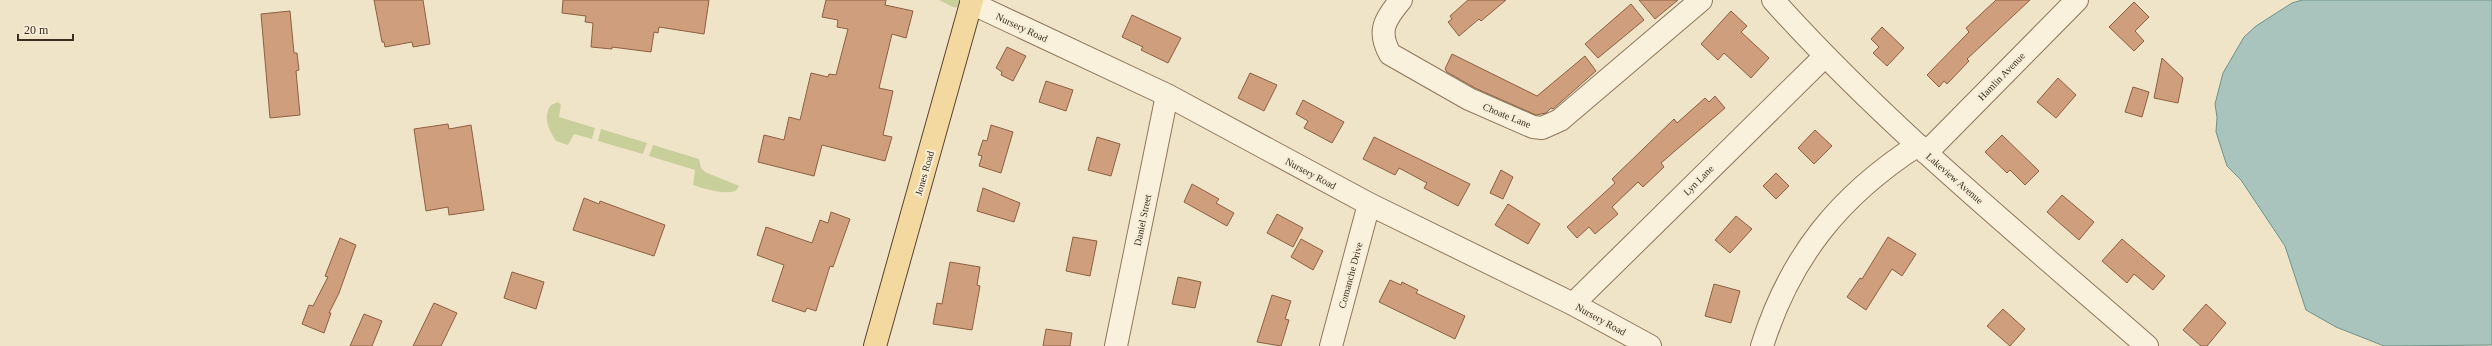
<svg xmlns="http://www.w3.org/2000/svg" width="2492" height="346" font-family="Georgia,serif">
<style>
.green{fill:#c9cf9b}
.water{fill:#a9c4bc;stroke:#6f938a}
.building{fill:#cf9f7d;stroke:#8d5f41}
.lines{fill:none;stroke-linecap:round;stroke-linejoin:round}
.minor-casing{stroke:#8d765c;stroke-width:24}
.major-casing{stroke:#5b4430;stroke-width:24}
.minor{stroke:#faf1dc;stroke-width:22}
.major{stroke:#f3d9a0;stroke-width:22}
.labels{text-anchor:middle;stroke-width:4;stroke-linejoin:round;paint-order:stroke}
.street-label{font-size:10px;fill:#3d2e20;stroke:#f7eed8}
</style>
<rect width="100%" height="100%" fill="#f0e4c8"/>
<!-- green -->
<path class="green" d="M939,0H963L961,8L953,7Z
M558,102L561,105L559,117L595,128L592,139L574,134L568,145L556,141C549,130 542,117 551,105Z
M601,129L647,143L643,154L598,141Z
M653,145L699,159L701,168L705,172L739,186L736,191C723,195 706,189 693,185L695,170L649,156Z"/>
<!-- water -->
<path class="water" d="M2302,0H2492V345L2384,346L2336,327L2306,310L2285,246L2241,180L2227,166L2216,132L2217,117L2215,104L2223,73L2244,37L2256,26L2292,3Z"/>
<!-- building -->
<path class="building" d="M374,0H423L430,44L413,47L412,42L385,47L384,42H382Z
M563,0H709L704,34L659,27L658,33L654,32L651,52L612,47V49L591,47L593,23L585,22L586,16L562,13Z
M826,0H886L885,5L913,11L906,38L892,34L879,88L893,91L883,135L892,137L885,161L822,145L814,176L758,162L764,135L784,140L789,117L800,120L811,73L828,77L829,74L836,75L848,29L837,27L838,20L822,17Z
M1468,0H1506L1481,21L1479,19L1459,36L1448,22L1452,19L1450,16Z
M1639,0H1678L1655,19Z
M1996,0H2030L1967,59L1969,61L1947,84L1944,81L1939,87L1927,75L1969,32L1966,28Z
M2134,2L2149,17L2135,31L2144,41L2134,51L2109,27Z
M1631,4L1644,20L1598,58L1585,44Z
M290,11L294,53H297L299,70L296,71L300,115L270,118L261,14Z
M1731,11L1747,26L1741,32L1769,58L1751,78L1724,53L1718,60L1701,44Z
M1132,15L1181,38L1168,63L1141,50L1143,47L1122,37Z
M1882,27L1904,48L1887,66L1873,53L1879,47L1871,39Z
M1007,47L1026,56L1013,81L1001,75L1002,72L996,68Z
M1452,54L1537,96L1585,56L1596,71L1553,109L1551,108L1546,113L1536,115L1475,88L1447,72L1445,69Z
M2162,58L2183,78L2178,103L2154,98Z
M1250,73L1277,85L1264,111L1238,98Z
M2058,78L2076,95L2056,118L2037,102Z
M1046,81L1073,90L1066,111L1039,102Z
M2133,87L2149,92L2142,117L2125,112Z
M1715,96L1725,108L1661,163L1664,167L1643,187L1638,182L1612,207L1618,214L1595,234L1589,227L1577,238L1567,227L1615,183L1612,179L1674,119L1677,123L1705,98L1709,102Z
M1303,100L1344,122L1332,143L1304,128L1308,121L1296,114Z
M448,124L449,129L471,125L484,210L449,215L448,207L426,211L414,129Z
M991,125L1013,132L1001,173L979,166L982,156L978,155L983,140L987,141Z
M1815,130L1832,146L1814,164L1798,148Z
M2002,135L2039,171L2025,185L2010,170L2007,173L1985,152Z
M1097,137L1120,144L1111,176L1088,170Z
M1374,137L1470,184L1458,206L1424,188L1427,183L1399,168L1395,175L1363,159Z
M1501,170L1513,177L1503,199L1490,193Z
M1776,173L1789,186L1776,199L1763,186Z
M1192,184L1219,199L1216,203L1234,213L1227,226L1184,202Z
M983,188L1020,203L1014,222L977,211Z
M2062,195L2094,222L2079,240L2047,212Z
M584,198L599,204L600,201L665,225L654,256L573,230Z
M1508,204L1540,224L1528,244L1495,225Z
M831,212L850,219L833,267L830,266L816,311L807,308L805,312L772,301L784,265L757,255L766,227L812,243L820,220L828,223Z
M1277,214L1303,228L1293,247L1267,233Z
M1736,216L1752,229L1730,253L1715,240Z
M1073,237L1097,241L1090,276L1066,271Z
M1888,237L1916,254L1902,276L1892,269L1866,310L1847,297L1860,278L1862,279Z
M340,238L356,245L339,293L329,313H331L324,333L302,324L309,305L313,306L328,277L325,276Z
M1301,239L1323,251L1313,270L1291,257Z
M2122,239L2165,276L2153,290L2134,274L2127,283L2102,261Z
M950,262L980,267L977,285L980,286L972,330L933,324L937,303L942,304Z
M512,272L544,282L536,309L504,298Z
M1178,277L1201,282L1195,308L1172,304Z
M1390,280L1401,285L1402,282L1418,290L1416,293L1465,316L1455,339L1379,302Z
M1714,284L1740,291L1731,323L1705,316Z
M1272,295L1291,301L1285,319L1289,320L1281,346L1257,342Z
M434,303L457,313L441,346H413Z
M2206,304L2226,323L2207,346H2201L2183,330Z
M2003,309L2025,329L2010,346L1987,326Z
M364,314L382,321L372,346H350Z
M1046,329L1072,333L1070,346H1043Z"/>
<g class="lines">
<defs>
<path id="minor" d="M1401,0C1385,19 1377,31 1390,54L1469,99L1533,127L1542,128L1560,120L1701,0
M1773,0C1887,127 2019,234 2147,346
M971,3L1167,95L1369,204L1573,304L1650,346
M1926,153L2077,0
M1573,304L1824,57
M1116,346L1167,95
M1331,346L1369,204
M1762,346C1790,257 1839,196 1918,145"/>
<path id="major" d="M875,346L972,0"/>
</defs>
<!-- minor casing -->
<use href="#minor" class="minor-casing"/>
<!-- major casing -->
<use href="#major" class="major-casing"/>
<!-- minor -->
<use href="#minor" class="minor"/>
<!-- major -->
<use href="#major" class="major"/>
</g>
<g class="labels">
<!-- street labels -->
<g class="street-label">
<text transform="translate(1022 27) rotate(25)" y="4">Nursery Road</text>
<text transform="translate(2001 76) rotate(-46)" y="4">Hamlin Avenue</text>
<text transform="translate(1507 115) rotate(22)" y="4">Choate Lane</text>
<text transform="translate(924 173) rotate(-74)" y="4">Jones Road</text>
<text transform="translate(1311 173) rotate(28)" y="4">Nursery Road</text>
<text transform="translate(1955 178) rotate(41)" y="4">Lakeview Avenue</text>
<text transform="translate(1698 180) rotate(-45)" y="4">Lyn Lane</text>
<text transform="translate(1142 220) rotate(-78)" y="4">Daniel Street</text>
<text transform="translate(1350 275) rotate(-75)" y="4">Comanche Drive</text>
<text transform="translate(1601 319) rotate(29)" y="4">Nursery Road</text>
</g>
</g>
<!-- scale -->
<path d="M18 34v6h55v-6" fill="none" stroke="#3d2e20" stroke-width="2"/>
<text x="24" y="34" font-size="12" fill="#3d2e20" stroke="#f7eed8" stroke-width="3" paint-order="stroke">20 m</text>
</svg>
